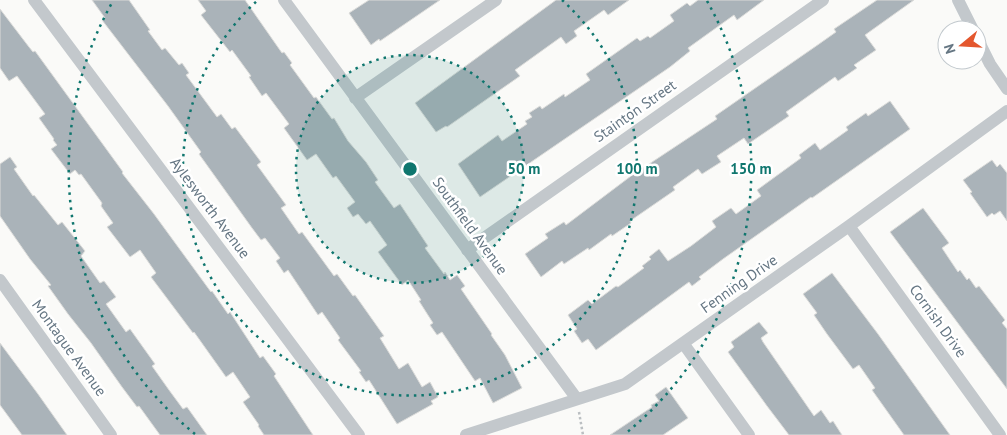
<svg xmlns="http://www.w3.org/2000/svg" width="1007" height="435" font-family="'PT Sans',sans-serif">
<style>
.building{fill:#aab3b9;stroke:#dcdcda}
.lines{fill:none;stroke-linecap:round;stroke-linejoin:round}
.path{stroke:#bbbfc2;stroke-width:2.5;stroke-dasharray:2.5 2.5;stroke-linecap:butt}
.street{stroke:#c3c8cc;stroke-width:12}
.ring{fill:none;stroke:#0f766e;stroke-width:2.5;stroke-dasharray:2.5 5}
.labels{text-anchor:middle;stroke-width:5;stroke-linejoin:round;paint-order:stroke}
.street-label{font-size:15px;fill:#657683;stroke:#fff}
.centre{fill:#0f766e;stroke:#fff;stroke-width:2.5}
.ring-label{font-size:15px;text-anchor:middle;font-weight:bold;fill:#0f766e;stroke:#fff;stroke-width:5;stroke-linejoin:round;paint-order:stroke}
</style>
<rect width="100%" height="100%" fill="#fafaf8"/>
<!-- building -->
<path class="building" d="M92,0H129L150,30L148,31L162,50L165,48L179,65L182,63L189,73L186,75L203,98L217,117L221,114L232,129L235,127L261,162L257,165L286,205L281,208L299,234L302,232L334,276L337,274L353,296L355,295L384,336L380,338L399,369L408,363L422,387L430,382L438,397L431,401L433,404L397,424L369,380L366,382L359,372L361,371L338,340L340,338L322,312L318,315L288,270L284,273L276,261L280,258L265,238L261,240L252,228L199,154L201,152L168,106L102,20L105,18Z
M198,0H245L282,53L284,52L292,63L290,65L314,98L316,97L332,119L334,118L348,141L366,162L378,180L375,182L394,208L400,204L428,246L425,248L444,274L445,272L450,280L457,275L465,286L461,289L492,334L491,335L505,355L522,388L493,403L480,378L475,381L442,332L437,335L430,325L433,323L419,301L421,300L408,280L402,285L378,252L387,245L370,221L366,224L358,214L353,217L347,208L355,202L336,176L333,178L316,154L307,160L284,128L289,124L266,93L262,96L249,77L251,76L232,50L230,52L201,15L206,11Z
M369,0H440L380,41L379,39L371,45L349,13Z
M556,0H629L608,15L604,10L574,31L577,36L566,44L561,37L515,70L520,76L447,127L446,126L436,132L415,103Z
M698,0H764L737,20L734,15L688,48L690,51L670,67L480,197L458,164L498,135L502,141L527,124L525,121L532,117L529,113L540,106L542,109L564,94L565,97L590,80L586,74L637,38L640,41L648,36L650,38L674,21L670,15L687,3L690,6Z
M877,0H914L865,35L876,50L854,65L857,68L838,81L835,77L786,112L789,116L748,144L744,138L717,156L721,162L702,174L698,169L673,187L675,190L630,221L631,223L612,236L611,234L589,250L588,248L564,264L562,261L541,277L525,254L548,238L545,234L564,222L566,225L631,176L717,119L715,116L819,44L836,32L834,29Z
M0,9L29,47L33,52L35,51L123,172L122,173L154,214L211,292L212,291L228,314L230,312L260,358L263,356L276,374L274,376L313,435H264L258,426L259,425L243,402L250,397L233,372L226,377L194,332L193,333L151,277L156,273L140,250L130,257L107,227L113,223L101,206L102,203L81,174L79,175L75,170L70,174L51,149L57,145L53,140L54,139L39,118L45,114L17,76L9,81L0,68Z
M890,101L910,129L812,198L811,197L723,259L699,277L701,279L692,286L689,282L596,350L588,339L582,343L574,331L577,329L568,315L588,300L592,304L616,286L618,287L644,268L642,266L651,259L649,257L659,249L668,261L691,246L716,227L712,221L731,208L736,214L761,196L757,190L801,158L799,155L815,143L820,150L848,130L846,127L866,113L868,116Z
M10,157L17,167L14,169L33,196L34,195L58,225L62,222L85,251L81,256L100,283L104,281L116,297L106,304L126,332L130,329L155,364L152,366L169,390L183,409L187,407L207,435H160L139,406L137,407L122,387L91,343L68,314L48,286L51,285L30,259L0,216V164Z
M992,160L997,167L1000,164L1007,173V221L1000,211L994,215L992,213L987,217L970,193L972,192L963,180Z
M923,208L949,243L942,248L958,272L960,270L967,280L969,278L976,288L979,286L1005,320L1002,323L1007,329V389L890,232Z
M832,273L878,334L950,435H904L872,390L875,388L859,365L853,369L827,334L814,315L817,313L803,294Z
M759,322L768,333L761,338L763,342L814,416L821,410L830,423L833,421L842,435H789L767,406L728,352L734,347L731,342Z
M0,343L38,394L67,435H22L0,405Z
M666,387L688,418L663,435H610L652,407L651,405L659,401L655,395Z"/>
<g class="lines">
<!-- path -->
<path class="path" d="M579,412L583,435"/>
<!-- street -->
<path class="street" d="M34,0L359,435
M284,0L577,399
M958,0L973,30
M977,38L990,64L1007,89
M355,98L496,0
M849,226L1000,435
M467,250L823,0
M0,280L111,435
M683,343L749,435
M466,435L625,384L849,226L1007,111"/>
</g>
<!-- distance rings -->
<circle cx="410" cy="169" r="114" fill="#0f766e" fill-opacity=".12"/>
<g class="ring">
<circle cx="410" cy="169" r="114"/>
<path d="M562 0A227 227 0 1 1 258 0"/>
<path d="M195 434A341 341 0 0 1 113 1M707 1A341 341 0 0 1 625 434"/>
</g>
<g class="labels">
<!-- street labels -->
<g class="street-label">
<text transform="translate(635 111) rotate(-35)" y="5">Stainton Street</text>
<text transform="translate(210 208) rotate(53)" y="5">Aylesworth Avenue</text>
<text transform="translate(470 226) rotate(54)" y="5">Southfield Avenue</text>
<text transform="translate(739 284) rotate(-35)" y="5">Fenning Drive</text>
<text transform="translate(938 321) rotate(54)" y="5">Cornish Drive</text>
<text transform="translate(69 348) rotate(54)" y="5">Montague Avenue</text>
</g>
</g>
<circle cx="410" cy="169" r="8" class="centre"/>
<g class="ring-label">
<text x="524" y="174">50 m</text>
<text x="637" y="174">100 m</text>
<text x="751" y="174">150 m</text>
</g>
<!-- north arrow -->
<g transform="translate(962 45) rotate(252)"><circle r="24" fill="#ffffff" stroke="#c1c8cd"/>
<path d="M0-4L9 19L0 12L-9 19Z" fill="#e4572e"/>
<text y="-8" font-size="14" font-weight="bold" text-anchor="middle" fill="#657683">N</text>
</g>
</svg>
